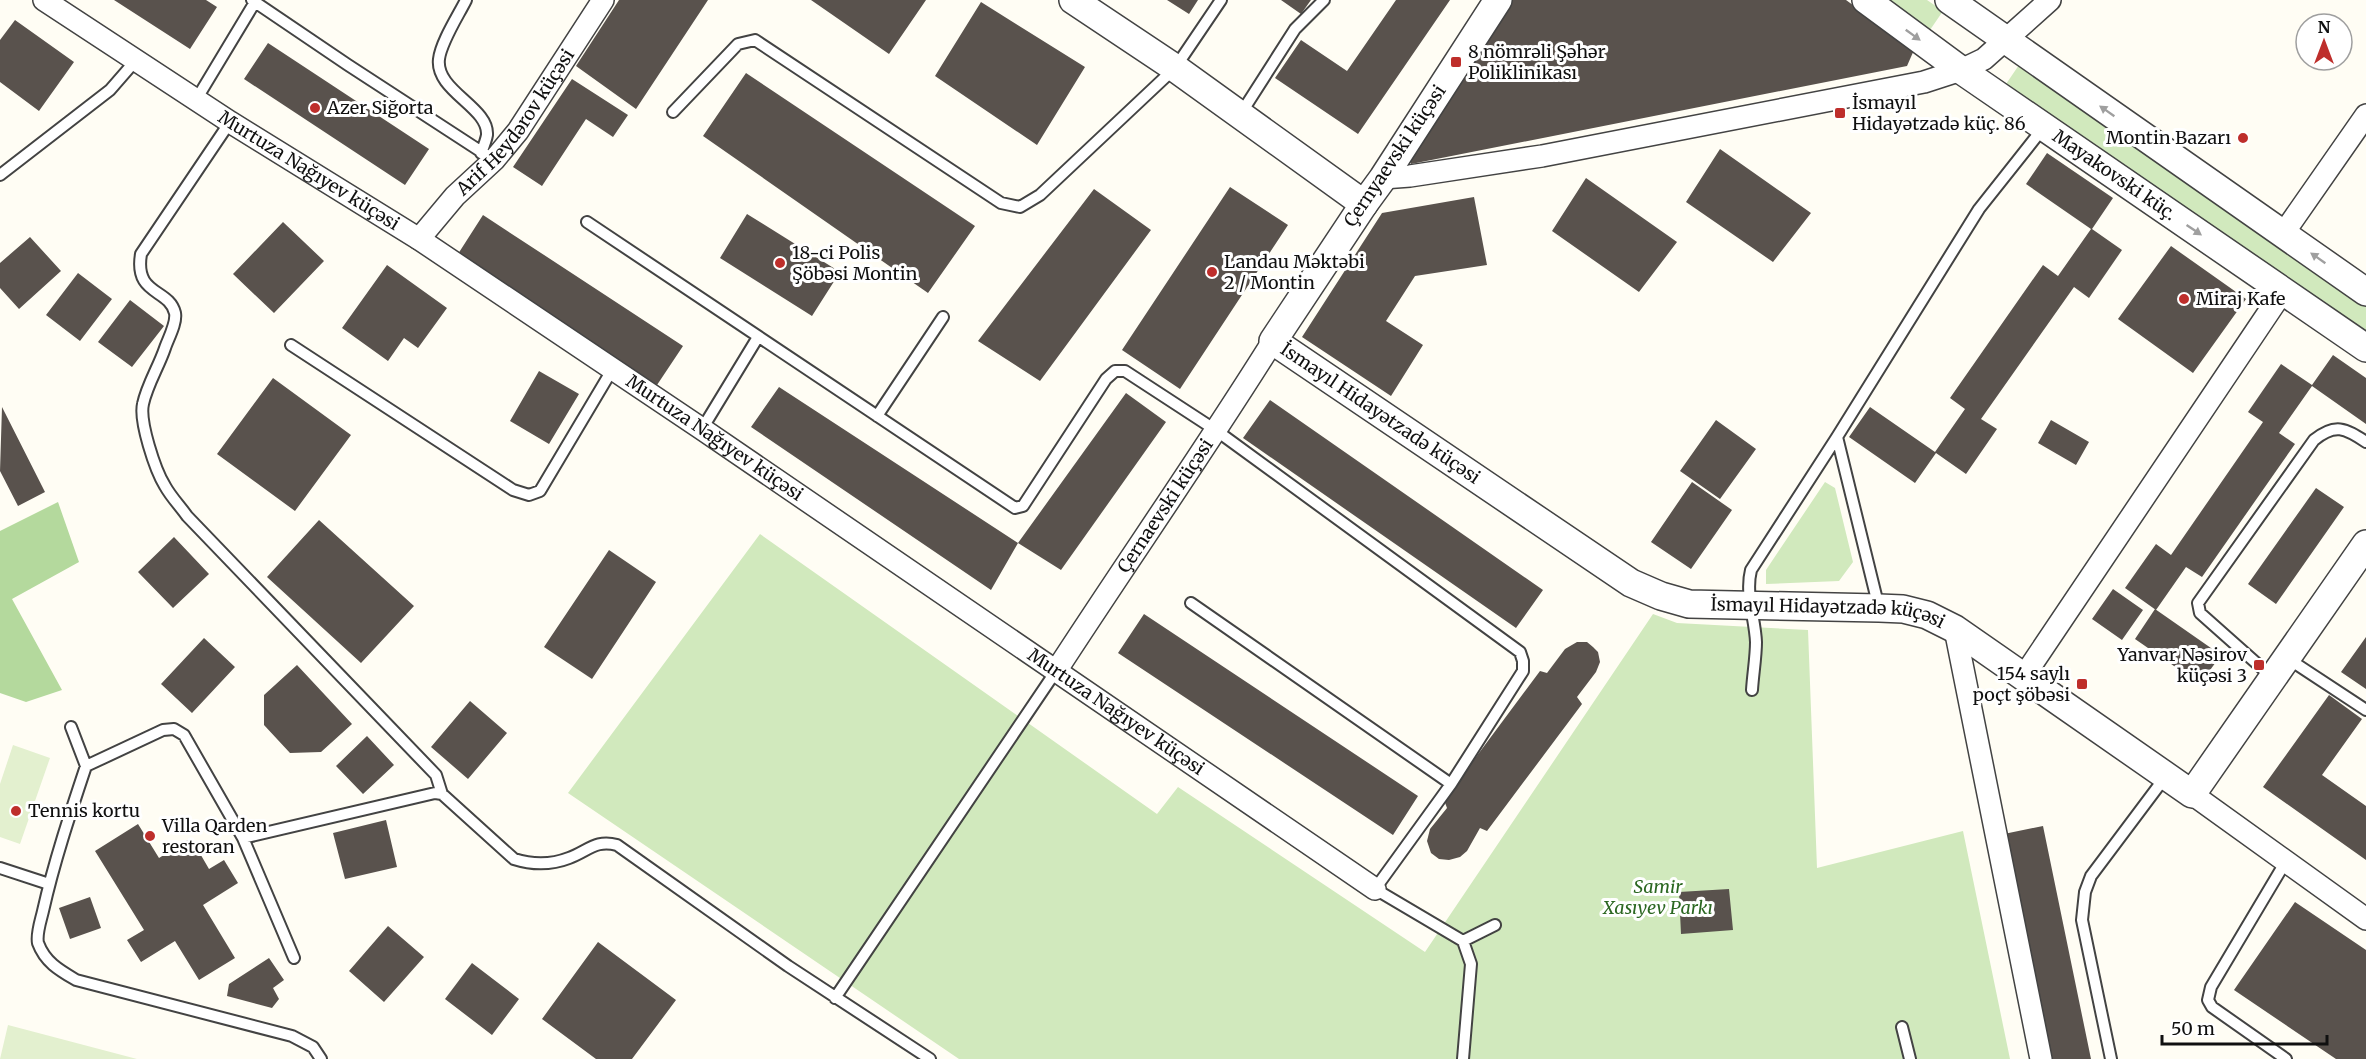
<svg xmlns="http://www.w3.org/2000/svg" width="2366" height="1059" font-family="Merriweather,serif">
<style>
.green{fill:#d1e9bd}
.forest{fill:#b4d99d}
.pitch{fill:#e3f0cf}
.building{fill:#59524d}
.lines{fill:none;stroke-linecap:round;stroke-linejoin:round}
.service-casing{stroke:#434343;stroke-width:14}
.minor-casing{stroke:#434343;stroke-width:24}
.tertiary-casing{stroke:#434343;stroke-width:30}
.service{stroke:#fff;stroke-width:10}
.minor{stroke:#fff;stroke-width:21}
.tertiary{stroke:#fff;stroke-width:27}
.oneway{fill:#9f9f9f}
.poi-dot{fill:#be2e2b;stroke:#fff;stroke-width:2}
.labels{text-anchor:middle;stroke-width:6;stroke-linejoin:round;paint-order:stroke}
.poi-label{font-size:18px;fill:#101010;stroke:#fff;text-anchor:start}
.street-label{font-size:18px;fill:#101010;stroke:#fff}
.park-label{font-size:18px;font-style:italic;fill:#2b6721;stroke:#fff}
</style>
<rect width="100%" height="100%" fill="#fffdf4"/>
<!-- green -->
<path class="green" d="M1889,0H1927L1943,11L1930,30Z
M2019,65L2366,307V335L2006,84Z
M1825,482L1835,488L1853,562L1839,581L1766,584V570Z
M760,534L1157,814L1178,787L1425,952L1653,614L1677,623L1808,630L1817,868L1963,831L2010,1059H959L568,793Z"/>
<!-- forest -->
<path class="forest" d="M58,502L79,562L12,599L62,690L26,702L0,693V531Z"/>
<!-- pitch -->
<path class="pitch" d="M13,745L50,758L20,844L0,837V784Z
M8,1025L137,1059H0Z"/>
<!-- building -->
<path class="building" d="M114,0H206L217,7L190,49Z
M619,0H708L636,109L576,66Z
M811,0H926L889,54Z
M1167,0H1198L1189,14Z
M1281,0H1311L1301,14Z
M1396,0H1450L1358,134L1275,78L1301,40L1347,71Z
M1501,0H1846L1914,50L1907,66L1411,164L1407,143Z
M981,2L1085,67L1037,145L935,76Z
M15,20L74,62L39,111L0,82V40Z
M268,43L429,149L405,185L244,79Z
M746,73L975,226L928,293L703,136Z
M572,79L628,115L613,137L586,119L542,186L513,167Z
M1720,149L1811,213L1773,262L1686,202Z
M2047,153L2113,198L2092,229L2122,250L2089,298L2074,287L1981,419L1997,429L1966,474L1936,453L1915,483L1849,437L1870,407L1935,452L1965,409L1950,398L2043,265L2058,276L2091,229L2026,184Z
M1586,178L1677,242L1639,292L1552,231Z
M1230,187L1288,225L1180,389L1122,350Z
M1094,189L1151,230L1040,381L978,341Z
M1474,197L1487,265L1415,276L1386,321L1423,345L1391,396L1302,337L1382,213Z
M747,214L840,272L812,316L720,258Z
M483,215L683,346L657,385L458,254Z
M283,222L324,261L274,313L233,274Z
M30,237L61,271L19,309L0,288V263Z
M2171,246L2246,299L2193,373L2118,319Z
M387,265L447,308L418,348L404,338L388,361L342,328Z
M78,273L112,299L80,341L46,315Z
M130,300L164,326L132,367L98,342Z
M2333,355L2366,378V424L2312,386L2279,433L2295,444L2202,577L2186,567L2156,610L2125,588L2156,544L2171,555L2263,422L2248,412L2281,364L2312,385Z
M539,371L579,394L549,444L510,421Z
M273,378L351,435L295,511L217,454Z
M779,387L1018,543L991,590L751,427Z
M1126,393L1166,422L1061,570L1018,543Z
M1270,400L1543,590L1516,628L1243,438Z
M2,407L45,492L18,506L0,471Z
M1716,420L1756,449L1720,499L1680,471Z
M2051,420L2089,442L2076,465L2038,443Z
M1692,482L1732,510L1691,569L1651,542Z
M2316,488L2344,507L2276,604L2248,584Z
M319,520L414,606L361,663L267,577Z
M174,537L209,574L173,608L138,572Z
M609,550L656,582L592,679L544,647Z
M2113,589L2143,610L2122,640L2092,619Z
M2155,609L2221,655L2200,684L2135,639Z
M1144,614L1418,796L1393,835L1118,653Z
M2366,637V689L2341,672Z
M204,638L235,667L192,713L161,684Z
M1577,642H1587L1593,647L1598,652L1600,662L1596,672L1577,697L1582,704L1487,831L1480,828L1467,851L1460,857L1449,860L1439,859L1431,853L1427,841L1430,829L1447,808L1444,800L1540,671L1547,673L1565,649Z
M297,665L352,724L321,752L290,753L264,725V695Z
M2329,695L2362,719L2322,775L2366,806V860L2263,787Z
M470,701L507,733L468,779L431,747Z
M367,736L394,765L363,794L336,766Z
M386,820L397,867L345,879L333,833Z
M138,824L159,858L191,838L209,869L224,860L238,883L203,905L235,958L199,980L175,941L141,962L127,940L144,930L95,851Z
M2043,826L2091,1059H2045L1999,835Z
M1729,889L1733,930L1681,934L1679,892Z
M90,897L101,928L70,939L59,908Z
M2295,902L2366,950V1059H2336L2234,990Z
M388,926L424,957L384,1002L349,971Z
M598,942L676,1000L632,1059H596L542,1019Z
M269,958L284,980L273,988L279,999L272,1008L227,996L229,984Z
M472,963L519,999L492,1035L445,999Z"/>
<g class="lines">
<defs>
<path id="service" d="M252,0L348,65L494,160
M466,0C458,16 441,42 439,59C435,91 489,107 487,135C486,141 483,148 481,153
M196,100L255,2
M673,112L738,44L755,40L1001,203L1020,207L1040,195L1175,68L1221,0
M1240,115L1295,29L1324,0
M230,122L141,254C134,296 169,288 175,313C177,323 168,339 165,348C159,366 147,385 143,404C139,421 155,470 165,486C171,497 180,506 187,516L436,775L442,794
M0,175L110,90L137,59
M587,222L1015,508L1023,506L1106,379L1115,371H1125L1217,431L1520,652L1523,661V671L1451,784L1375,889L1463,941L1471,964L1463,1059
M291,345L513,490L529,495L540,491L612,370
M877,416L943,317
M702,429L758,337
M1837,437L1879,608
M1191,603L1451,784
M2287,658L2366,710
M2272,677L2200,613L2198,603L2314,440C2335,423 2345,428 2366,442
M1752,690C1753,674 1756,657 1756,642C1755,618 1745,594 1751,570L1837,437L1979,209L2044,127
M71,727L86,766
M243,838L294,958
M0,868L49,884
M1463,941L1495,925
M835,998L1056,671
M1902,1027L1910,1059
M321,1059L313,1047L292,1036L76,980C59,970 45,962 38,943C36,934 41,920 43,911C54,862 70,814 86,766L163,730L174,729L184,735L243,838L435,793L442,794L514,859C533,865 551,865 569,858C588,851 596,839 617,845L788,966L930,1059
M2111,1059L2082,920L2085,892L2091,876L2166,776
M2286,1059L2212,1007L2208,1000L2211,987L2286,861"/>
<g id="minor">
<path id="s1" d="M44,0L230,122L419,239L702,429L1375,889"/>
<path d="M1383,178L1410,176L1542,156L1924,82L1961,70L1984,59L2050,0"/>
<path d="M2283,234L2366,115"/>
<path id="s2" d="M419,239L455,196L494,160L518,131L603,0"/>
<path d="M1955,629L2041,1059"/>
<path id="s3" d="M1056,671C1128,560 1203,453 1273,341"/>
<path d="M2024,676L2283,291"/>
<path d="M2192,794L2366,919"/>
</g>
<g id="tertiary">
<path d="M1073,0L1175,68L1364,204"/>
<path id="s4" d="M1498,0L1383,178L1364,204L1273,341L1631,583L1661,596L1689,604L1879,608L1903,609L1927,615L1955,629L2192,794L2366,544"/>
<path id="s5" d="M1866,0L1961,70L2366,348"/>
<path d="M1949,0L2366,292"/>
</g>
</defs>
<!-- service casing -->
<use href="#service" class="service-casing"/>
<!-- minor casing -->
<use href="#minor" class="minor-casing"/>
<!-- tertiary casing -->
<use href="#tertiary" class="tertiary-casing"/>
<!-- service -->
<use href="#service" class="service"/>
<!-- minor -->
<use href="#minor" class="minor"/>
<!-- tertiary -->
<use href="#tertiary" class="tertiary"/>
</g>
<!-- one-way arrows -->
<defs><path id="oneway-solid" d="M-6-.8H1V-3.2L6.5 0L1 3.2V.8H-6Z" transform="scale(1.5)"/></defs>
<g class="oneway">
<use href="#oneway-solid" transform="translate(1913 35) rotate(36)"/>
<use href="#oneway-solid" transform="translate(2107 111) rotate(-145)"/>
<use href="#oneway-solid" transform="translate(2194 230) rotate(34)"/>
<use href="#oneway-solid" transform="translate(2318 258) rotate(-145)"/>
</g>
<!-- markers -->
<g class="poi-dot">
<rect x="1450" y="56" width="12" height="12" rx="3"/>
<circle cx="315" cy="108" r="6"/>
<rect x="1834" y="107" width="12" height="12" rx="3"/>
<circle cx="2243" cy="138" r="6"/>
<circle cx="780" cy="263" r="6"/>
<circle cx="1212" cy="272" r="6"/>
<circle cx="2184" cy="299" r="6"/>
<rect x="2253" y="659" width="12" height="12" rx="3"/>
<rect x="2076" y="678" width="12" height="12" rx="3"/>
<circle cx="16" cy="811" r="6"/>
<circle cx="150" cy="836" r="6"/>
</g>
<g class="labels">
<!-- poi labels -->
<g class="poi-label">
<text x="1468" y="58">8 nömrəli Şəhər<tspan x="1468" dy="21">Poliklinikası</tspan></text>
<text x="1852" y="109">İsmayıl<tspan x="1852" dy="21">Hidayətzadə küç. 86</tspan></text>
<text x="327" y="114">Azer Siğorta</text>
<text x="2231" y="144" text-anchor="end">Montin Bazarı</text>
<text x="792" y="259">18-ci Polis<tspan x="792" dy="21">Şöbəsi Montin</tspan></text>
<text x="1224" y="268">Landau Məktəbi<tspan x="1224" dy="21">2 / Montin</tspan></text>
<text x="2196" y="305">Miraj Kafe</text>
<text x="2247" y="661" text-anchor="end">Yanvar Nəsirov<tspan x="2247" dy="21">küçəsi 3</tspan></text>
<text x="2070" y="680" text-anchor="end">154 saylı<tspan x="2070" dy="21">poçt şöbəsi</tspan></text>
<text x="28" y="817">Tennis kortu</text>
<text x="162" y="832">Villa Qarden<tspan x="162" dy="21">restoran</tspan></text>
</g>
<!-- street labels -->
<g class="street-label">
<text dy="6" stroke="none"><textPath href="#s2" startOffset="152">Arif Heydərov küçəsi</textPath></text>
<text transform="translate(1395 156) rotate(-56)" y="6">Çernyaevski küçəsi</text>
<text dy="6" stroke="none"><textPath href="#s1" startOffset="315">Murtuza Nağıyev küçəsi</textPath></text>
<text dy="6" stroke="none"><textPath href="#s5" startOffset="304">Mayakovski küç.</textPath></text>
<text dy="6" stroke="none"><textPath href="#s4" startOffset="538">İsmayıl Hidayətzadə küçəsi</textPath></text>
<text dy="6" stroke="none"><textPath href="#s1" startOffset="801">Murtuza Nağıyev küçəsi</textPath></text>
<text dy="6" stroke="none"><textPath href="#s3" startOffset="198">Çernaevski küçəsi</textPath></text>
<text dy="6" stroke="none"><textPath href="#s4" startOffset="1042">İsmayıl Hidayətzadə küçəsi</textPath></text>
<text dy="6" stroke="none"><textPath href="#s1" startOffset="1287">Murtuza Nağıyev küçəsi</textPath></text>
</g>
<!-- park labels -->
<g class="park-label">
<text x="1658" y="893">Samir<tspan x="1658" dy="21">Xasıyev Parkı</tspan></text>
</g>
</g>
<!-- north arrow -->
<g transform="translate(2324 42)"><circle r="28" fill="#ffffff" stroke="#9f9f9f" stroke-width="1.5"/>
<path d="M0-4.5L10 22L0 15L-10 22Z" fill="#be2e2b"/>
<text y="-9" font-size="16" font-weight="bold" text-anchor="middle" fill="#101010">N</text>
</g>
<!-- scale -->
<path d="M2162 1035v9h165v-9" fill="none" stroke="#101010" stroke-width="3"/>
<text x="2171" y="1035" font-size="18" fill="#101010" stroke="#ffffff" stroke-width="4.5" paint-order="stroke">50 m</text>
</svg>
